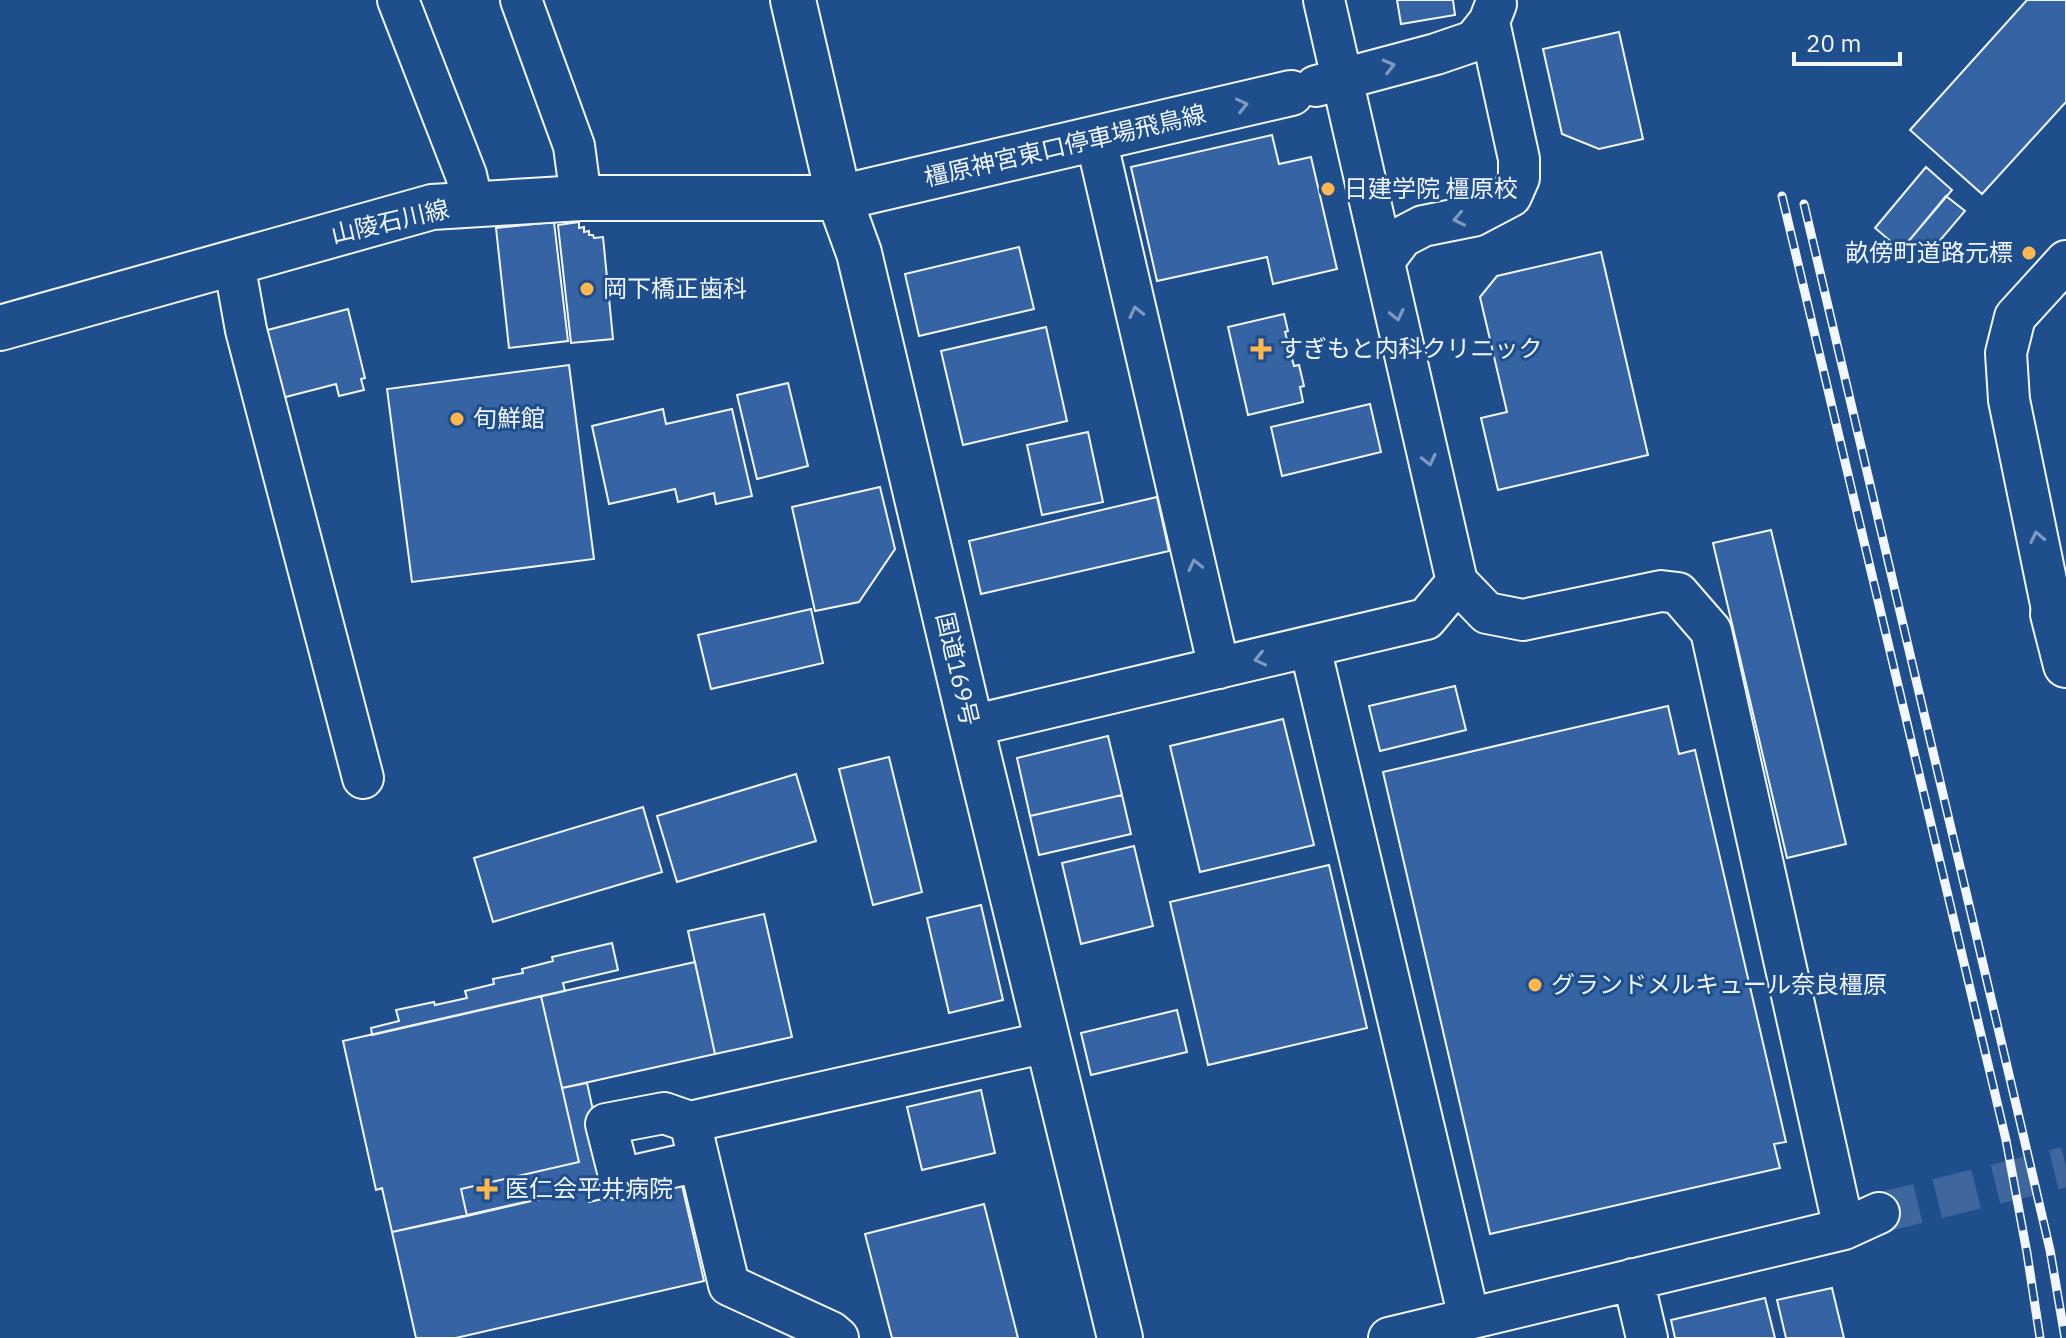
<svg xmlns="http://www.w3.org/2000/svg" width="2066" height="1338" font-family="'IBM Plex Sans','Noto Sans JP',sans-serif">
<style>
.building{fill:#3563a3;stroke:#f2f6ff;stroke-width:2}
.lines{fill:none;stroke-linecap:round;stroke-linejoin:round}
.minor-tunnel{stroke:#3f679d;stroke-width:40;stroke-dasharray:40 20;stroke-linecap:butt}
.minor-casing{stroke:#f2f6ff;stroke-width:44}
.major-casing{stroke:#f2f6ff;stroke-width:48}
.highway-casing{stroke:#f2f6ff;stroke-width:48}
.minor{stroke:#1f4e8c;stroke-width:40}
.major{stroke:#1f4e8c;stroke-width:44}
.highway{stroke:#1f4e8c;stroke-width:44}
.rail-casing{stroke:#f2f6ff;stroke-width:9}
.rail{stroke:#1f4e8c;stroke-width:6;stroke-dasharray:18;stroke-linecap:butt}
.oneway{stroke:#7e9ac0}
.poi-dot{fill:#ffb74d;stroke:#1f4e8c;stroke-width:3}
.labels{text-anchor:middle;stroke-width:6;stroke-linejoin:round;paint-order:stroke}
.street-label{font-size:24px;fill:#f2f6ff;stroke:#1f4e8c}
.poi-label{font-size:24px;fill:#f2f6ff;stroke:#1f4e8c;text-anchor:start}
</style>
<rect width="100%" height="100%" fill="#1f4e8c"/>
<!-- building -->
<path class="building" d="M1397,0H1453L1455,15L1401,24Z
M2027,0H2066V102L1982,194L1910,130Z
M1619,32L1643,139L1599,149L1562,134L1543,49Z
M1272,135L1279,164L1311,157L1337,269L1273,284L1267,257L1157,281L1131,167Z
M1926,167L1952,190L1901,250L1875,228Z
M1946,196L1965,211L1925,258L1907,243Z
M554,222L568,341L509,348L496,228Z
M579,222V228L584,227V232L589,231V235H593L594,238L603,237L613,339L571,343L558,225Z
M1019,247L1034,309L919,336L905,274Z
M1601,252L1648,455L1498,490L1481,418L1507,412L1480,297L1497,276Z
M348,309L365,378L361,379L364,390L339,396L336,384L278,399L260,332Z
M1284,314L1288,331L1285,332L1294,366L1299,365L1304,386L1300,387L1303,402L1248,415L1228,327Z
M1046,327L1067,421L963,445L941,351Z
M569,365L594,559L412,582L387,389Z
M788,383L808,466L757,479L737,395Z
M1370,404L1381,452L1282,476L1271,427Z
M663,409L666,424L732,409L752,496L716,504L714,493L678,502L675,489L609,504L592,426Z
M1088,432L1103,502L1042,515L1027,445Z
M880,487L895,549L859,602L815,611L792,507Z
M1157,497L1169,551L981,594L969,541Z
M1771,530L1846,844L1787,858L1713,543Z
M811,609L823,663L711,689L698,635Z
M1455,686L1466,730L1380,751L1369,706Z
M1668,706L1679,754L1695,750L1786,1142L1774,1144L1780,1168L1490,1234L1383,772Z
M1283,719L1314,845L1200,872L1170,746Z
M1108,736L1122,795L1030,816L1017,758Z
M889,757L922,892L873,905L839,769Z
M796,774L816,841L677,882L657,816Z
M1122,795L1131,834L1039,855L1030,816Z
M643,807L662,872L493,922L474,858Z
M1134,846L1153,926L1081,944L1062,863Z
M1329,865L1367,1028L1208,1065L1170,902Z
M981,905L1003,1000L949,1013L927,918Z
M764,914L792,1037L715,1054L688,931Z
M612,943L618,970L563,983L565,991L372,1035L371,1028L399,1021L396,1010L434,1002L435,1005L467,998L465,991L494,984L493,979L523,973L522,969L553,961L552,957Z
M695,962L715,1054L562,1088L541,996Z
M541,996L579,1162L461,1189L467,1216L392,1232L382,1188L376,1190L343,1041Z
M1177,1010L1187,1052L1091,1075L1081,1033Z
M587,1083L609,1183L467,1216L461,1189L579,1162L562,1088Z
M981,1090L995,1153L922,1170L907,1107Z
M681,1181L704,1281L456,1338H416L392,1232L586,1188L589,1202Z
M984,1204L1018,1338H892L865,1234Z
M1832,1288L1844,1338H1786L1777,1300Z
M1765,1298L1775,1338H1675L1671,1320Z"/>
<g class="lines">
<!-- minor-tunnel -->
<path class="minor-tunnel" d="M1879,1213L2066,1167"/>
<defs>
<path id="minor" d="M398,0L466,175L473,205
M521,0L574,146L581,198
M1316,86L1436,54L1474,41L1489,22L1496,4
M1096,139L1219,668
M1384,261L1402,237L1423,226L1473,216L1511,196L1519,178V159L1489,22
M234,263L246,330L363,778
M1457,582L1487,613L1523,620L1661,591L1678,593L1711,631L1844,1229
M2053,614L2009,400L2006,353L2015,317L2066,261
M1310,647L1469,1318
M971,726L1426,619L1457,582L1324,0
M690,1122L664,1113L606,1124L620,1179L699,1161
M1633,1279L1647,1338
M838,1338L831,1332L729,1285L690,1122L1047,1042
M1389,1338L1844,1229L1879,1213"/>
<path id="major" d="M0,328L432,207L581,198H839L1291,93
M2066,609L2053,614L2066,665"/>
<path id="highway" d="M793,0L839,198L859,253L971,726L1120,1338"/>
</defs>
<!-- minor casing -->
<use href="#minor" class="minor-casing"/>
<!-- major casing -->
<use href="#major" class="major-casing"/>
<!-- highway casing -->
<use href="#highway" class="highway-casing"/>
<!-- minor -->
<use href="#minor" class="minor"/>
<!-- major -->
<use href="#major" class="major"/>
<!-- highway -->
<use href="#highway" class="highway"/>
<defs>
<path id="rail" d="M1782,196L2006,1140L2027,1253L2040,1338
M1804,204L2023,1134L2050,1250L2065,1338"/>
</defs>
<!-- rail casing -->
<use href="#rail" class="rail-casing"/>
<!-- rail -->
<use href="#rail" class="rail"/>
</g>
<!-- one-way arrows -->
<defs><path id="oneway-chevron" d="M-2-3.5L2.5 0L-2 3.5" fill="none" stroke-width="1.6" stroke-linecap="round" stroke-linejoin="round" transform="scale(2)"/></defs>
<g class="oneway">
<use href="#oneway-chevron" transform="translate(1389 66) rotate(-14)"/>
<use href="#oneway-chevron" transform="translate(1242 105) rotate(-13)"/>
<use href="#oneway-chevron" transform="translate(1459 219) rotate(168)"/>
<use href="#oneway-chevron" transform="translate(1136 312) rotate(-103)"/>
<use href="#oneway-chevron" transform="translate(1397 315) rotate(77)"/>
<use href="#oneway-chevron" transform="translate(1429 460) rotate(77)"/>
<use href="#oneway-chevron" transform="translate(2037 537) rotate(-102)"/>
<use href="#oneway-chevron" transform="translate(1195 565) rotate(-103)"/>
<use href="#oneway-chevron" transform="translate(1260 659) rotate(167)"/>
</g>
<!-- markers -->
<g class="poi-dot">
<circle cx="1328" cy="189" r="8"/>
<circle cx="2029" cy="253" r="8"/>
<circle cx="587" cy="289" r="8"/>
<path d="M1257 337h8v8h8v8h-8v8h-8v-8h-8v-8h8z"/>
<circle cx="457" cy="419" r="8"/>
<circle cx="1535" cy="985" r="8"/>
<path d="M483 1177h8v8h8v8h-8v8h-8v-8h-8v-8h8z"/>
</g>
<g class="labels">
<!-- street labels -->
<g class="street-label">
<text transform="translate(1065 146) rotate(-13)" y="8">橿原神宮東口停車場飛鳥線</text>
<text transform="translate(390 222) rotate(-13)" y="8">山陵石川線</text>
<text transform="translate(957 669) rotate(77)" y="8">国道169号</text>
</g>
<!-- poi labels -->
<g class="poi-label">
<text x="1344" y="197">日建学院 橿原校</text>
<text x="2013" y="261" text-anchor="end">畝傍町道路元標</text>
<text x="603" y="297">岡下橋正歯科</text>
<text x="1279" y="357">すぎもと内科クリニック</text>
<text x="473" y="427">旬鮮館</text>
<text x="1551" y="993">グランドメルキュール奈良橿原</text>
<text x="505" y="1197">医仁会平井病院</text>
</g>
</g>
<!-- scale -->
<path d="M1794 52v12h106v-12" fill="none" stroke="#f2f6ff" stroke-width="4"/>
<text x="1806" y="52" font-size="24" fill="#f2f6ff" stroke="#1f4e8c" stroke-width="6" paint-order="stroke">20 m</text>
</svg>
